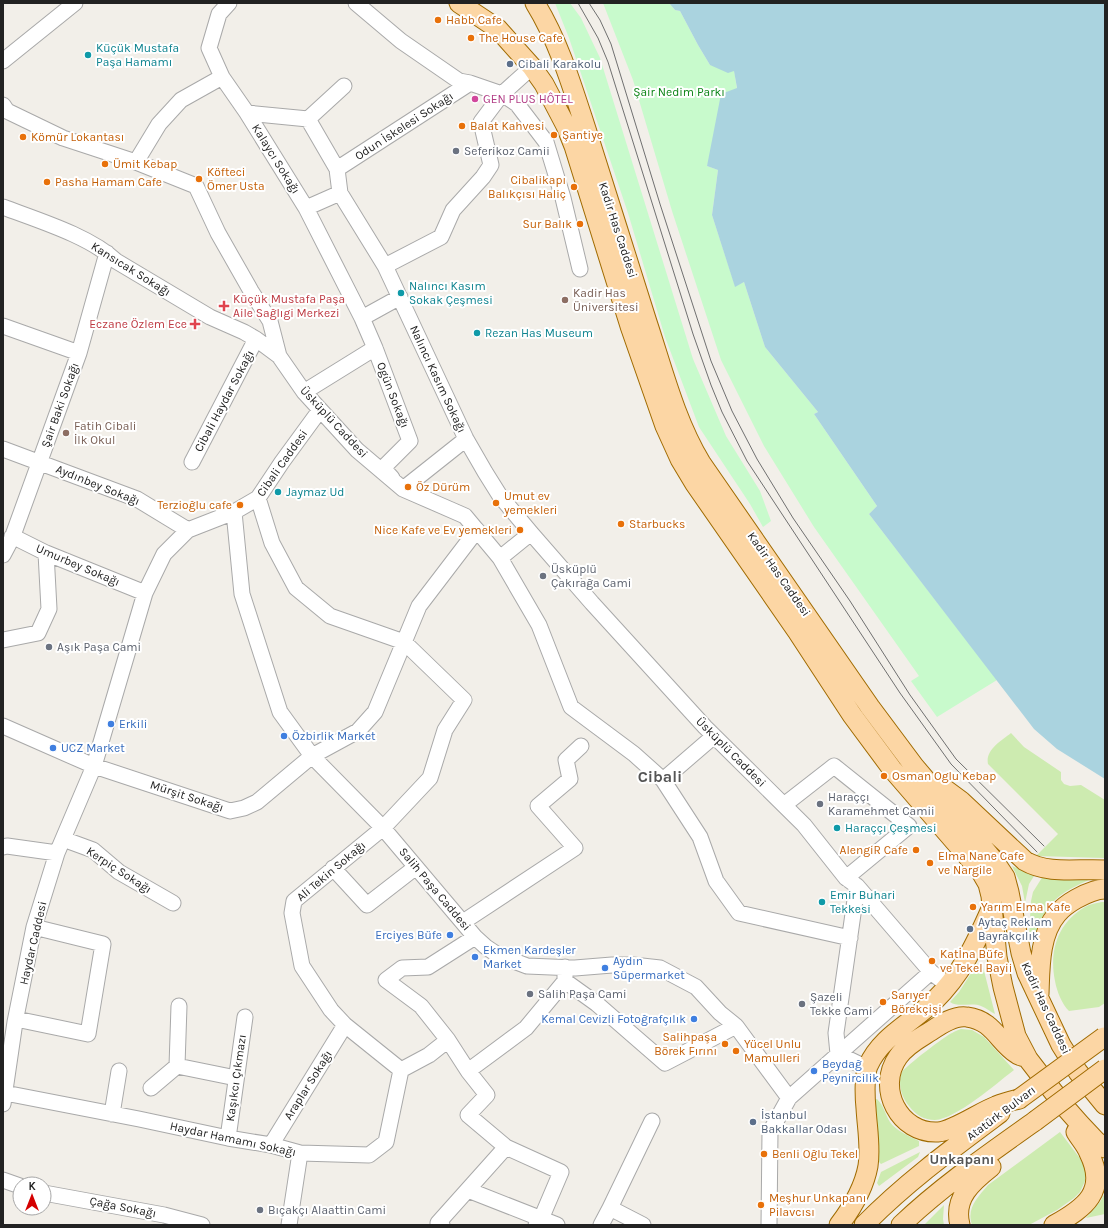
<svg xmlns="http://www.w3.org/2000/svg" width="1108" height="1228" font-family="Karla,sans-serif">
<style>
.grass{fill:#cdebb0}
.park{fill:#c8facc}
.water{fill:#aad3df}
.lines{fill:none;stroke-linecap:round;stroke-linejoin:round}
.minor-casing{stroke:#a9a9a9;stroke-width:17}
.major-casing{stroke:#a06b00;stroke-width:21}
.minor{stroke:#fff;stroke-width:15}
.major{stroke:#fcd6a4;stroke-width:19}
.tram{stroke:#707070;stroke-width:1}
.major-bridge-casing{stroke:#a06b00;stroke-width:21;stroke-linecap:butt}
.major-bridge{stroke:#fcd6a4;stroke-width:19}
.food-dot{fill:#e8710a;stroke:#fff;stroke-width:1.5}
.culture-dot{fill:#0f9aa8;stroke:#fff;stroke-width:1.5}
.service-dot{fill:#5c6f8a;stroke:#fff;stroke-width:1.5}
.hotel-dot{fill:#d1479c;stroke:#fff;stroke-width:1.5}
.worship-dot{fill:#6b7280;stroke:#fff;stroke-width:1.5}
.education-dot{fill:#8d6e63;stroke:#fff;stroke-width:1.5}
.health-dot{fill:#e0444e;stroke:#fff;stroke-width:1.5}
.shop-dot{fill:#3f7fe0;stroke:#fff;stroke-width:1.5}
.labels{text-anchor:middle;stroke-width:4;stroke-linejoin:round;paint-order:stroke}
.food-label{font-size:12px;fill:#c56008;stroke:#fff;text-anchor:start}
.culture-label{font-size:12px;fill:#0d838f;stroke:#fff;text-anchor:start}
.service-label{font-size:12px;fill:#4e5e75;stroke:#fff;text-anchor:start}
.park-label{font-size:12px;fill:#0c8416;stroke:#fff}
.hotel-label{font-size:12px;fill:#b23c85;stroke:#fff;text-anchor:start}
.street-label{font-size:12px;fill:#222;stroke:#fff}
.worship-label{font-size:12px;fill:#5b616d;stroke:#fff;text-anchor:start}
.education-label{font-size:12px;fill:#785e54;stroke:#fff;text-anchor:start}
.health-label{font-size:12px;fill:#be3a42;stroke:#fff;text-anchor:start}
.shop-label{font-size:12px;fill:#366cbe;stroke:#fff;text-anchor:start}
.quarter-label{font-size:14px;font-weight:bold;fill:#555;stroke:#fff}
.district-label{font-size:16px;font-weight:bold;fill:#555;stroke:#fff}
</style>
<rect width="100%" height="100%" fill="#f2efe9"/>
<!-- grass -->
<path class="grass" d="M1011,733L1024,747L1061,772V780L1064,784L1070,786L1081,785L1105,800V858L1036,856L1058,834L988,764C985,750 1001,741 1011,733Z
M1012,866L1034,876L1029,884L1025,903L1022,886Z
M1043,876L1093,878C1058,894 1047,900 1034,938H1031L1029,937L1031,901L1033,892Z
M1102,902H1105V1003L1099,1007L1069,1011C1062,1004 1057,992 1055,981C1049,952 1057,923 1085,907C1090,904 1097,903 1102,902Z
M982,963L995,1014C991,1012 986,1008 981,1006C972,1002 958,1008 950,1002L959,992L977,964Z
M961,1029L972,1030L984,1037L1014,1070C997,1083 956,1119 935,1120C924,1120 916,1115 909,1106C902,1098 897,1083 902,1072C906,1066 945,1036 952,1033C955,1031 958,1030 961,1029Z
M877,1099C884,1106 885,1114 890,1122C895,1130 910,1137 919,1141V1146L881,1164L879,1162L878,1138L873,1100Z
M1060,1132L1079,1157L1085,1168V1181L1080,1192L1074,1198L1057,1210L1029,1225H972C966,1208 978,1197 988,1185Z
M920,1152L918,1157L879,1186L877,1183L881,1172Z
M1105,1193V1214L1086,1218L1100,1202Z
M944,1205L943,1219L944,1225H924Z"/>
<!-- park -->
<path class="park" d="M555,3H570L581,18L600,58L693,359L726,436L760,491L771,521L763,527L750,504L699,427L665,337L628,213L569,38Z
M603,3H669L675,10L680,11L698,45L710,65L734,70L737,89L707,166L718,170L712,215L735,286L744,282L765,347L818,412L814,414L877,506L869,514L997,680L937,717L911,681L919,676L814,527L764,446L721,360L672,211L633,80Z"/>
<!-- water -->
<path class="water" d="M669,3H1105V779L1057,749L1034,729L869,514L877,506L814,414L818,412L765,347L744,282L735,287L712,215L718,170L707,166L721,94L737,88L734,71L728,73L710,65L698,45L680,11L675,10Z"/>
<g class="lines">
<defs>
<path id="minor" d="M229,3L219,14L209,48L222,77L247,113L306,208L362,318L375,348L410,441L383,468L392,478
M356,3L401,41L459,81L470,83L502,94L517,104L546,142L563,198L580,269
M3,61L75,3
M3,105L7,111L63,138L136,162L196,186L218,233L251,291L270,321L279,356
M247,113L308,119L337,169L340,193L385,266L466,439L485,472L500,496L531,533L592,603L705,727L804,825L846,878L857,886L931,972L949,986
M308,119L344,86
M136,162L159,124L181,100L222,77
M337,169L470,83
M3,207C37,220 90,236 116,261L210,317L244,332L256,339L279,356L304,392L357,450L403,489L465,516L500,558L539,625L571,707L634,754L663,780L700,837L716,881L739,913L850,938
M306,208L340,193
M385,266L441,237L453,210L483,177L491,165L481,122L502,94L532,67
M362,318L400,297
M3,326L79,353
M304,392L375,348
M3,449L137,499L188,530
M192,462L256,339
M403,489L466,439
M258,498L272,543L296,588L330,616L404,642L464,700L445,730L430,778L383,828L294,901L292,913L302,966L331,1010L345,1025L401,1070
M234,512L242,594L280,712L312,756L383,828L475,937L486,947L498,955L527,966L575,968L612,965H633L660,968L696,987L720,1013L736,1026L789,1098
M12,536L46,553L145,593
M3,555L12,538L79,353L107,253
M500,558L531,533
M3,640L38,633L49,609L46,553
M3,726L94,766L230,811L244,808L257,802L312,756L358,731L375,712L419,606L477,530
M663,780L714,736
M784,805L834,766L909,826L846,878
M63,839L93,850L119,872L173,903
M3,847L7,846L57,853
M333,868L367,905L416,867
M857,886L836,1033L838,1054L867,1068
M463,922L575,848L538,806L570,779L566,760L581,746
M475,937L428,967L402,968L386,980L421,1006L448,1040L468,1071L487,1095L468,1115L506,1147L561,1172L541,1219L536,1225
M565,967V981L597,1004L665,1063L736,1026
M16,1019L88,1034L103,944L34,927
M177,1066L236,1078
M401,1070L429,1055L448,1040
M468,1071L526,1028L565,981
M151,1088L177,1066L179,1006
M5,1093L139,1119L228,1138L271,1145L300,1153L369,1155L386,1142L401,1070
M3,1104L15,1022L34,927L57,853L94,766L145,593L164,554L188,530L234,512L258,498L282,462L320,410
M112,1114L119,1071
M228,1138L245,1017
M271,1145L345,1025
M3,1180L20,1186
M468,1190L557,1225
M44,1193L164,1215L202,1225
M610,1208L652,1121
M289,1225L300,1153
M442,1225L438,1223L506,1147
M601,1225L610,1208L643,1225
M769,1225L770,1132L789,1098L931,972"/>
<path id="major" d="M459,3L498,29L532,67L544,84L566,126L574,146L630,326L665,426L680,459L695,484L797,631L852,715L892,769L981,872L988,884L991,896L997,957L1003,987L1016,1036L1028,1059L1065,1107L1080,1124L1096,1141L1105,1148
M535,3C559,42 572,86 586,129C606,193 627,258 647,322C663,370 675,420 701,463L870,707L914,766L976,839L995,862L1005,877L1009,892L1021,953L1027,973L1061,1045L1078,1072L1105,1105
M942,787L961,801L1025,861C1049,875 1079,868 1105,870
M1039,994C1040,969 1039,935 1057,914C1062,908 1069,903 1076,899C1085,894 1095,889 1105,889
M1019,1099C1011,1101 1003,1103 996,1106C980,1112 953,1131 938,1132C899,1134 876,1088 898,1057C906,1045 920,1038 931,1031C941,1024 955,1015 967,1017C993,1020 999,1043 1017,1054C1019,1056 1023,1056 1025,1057
M839,1225C852,1208 864,1188 868,1166C871,1147 867,1127 866,1108C865,1099 864,1075 868,1066C881,1036 912,1023 934,1001C961,975 976,943 991,909
M864,1225C905,1183 953,1148 1000,1113
M901,1225C942,1186 990,1153 1035,1121
M960,1225C953,1198 972,1182 991,1167
M1054,1225C1085,1208 1108,1191 1089,1153C1086,1145 1080,1139 1076,1132"/>
</defs>
<!-- minor casing -->
<use href="#minor" class="minor-casing"/>
<!-- major casing -->
<use href="#major" class="major-casing"/>
<!-- minor -->
<use href="#minor" class="minor"/>
<!-- major -->
<use href="#major" class="major"/>
<!-- tram -->
<path class="tram" d="M578,3L598,38L608,62L693,334L711,385L722,412L747,461L900,693L951,764L1037,852
M589,3L600,20L611,44L660,204L711,361L732,411L757,459L793,518L850,601L910,695L956,759L1044,846"/>
<defs>
<path id="major-bridge" d="M1019,1099L1104,1037
M1035,1121L1105,1069"/>
</defs>
<!-- major-bridge casing -->
<use href="#major-bridge" class="major-bridge-casing"/>
<!-- major-bridge -->
<use href="#major-bridge" class="major-bridge"/>
</g>
<!-- markers -->
<g class="food-dot">
<circle cx="438" cy="20" r="4"/>
<circle cx="471" cy="38" r="4"/>
<circle cx="462" cy="126" r="4"/>
<circle cx="554" cy="135" r="4"/>
<circle cx="23" cy="137" r="4"/>
<circle cx="105" cy="164" r="4"/>
<circle cx="199" cy="179" r="4"/>
<circle cx="47" cy="182" r="4"/>
<circle cx="574" cy="187" r="4"/>
<circle cx="580" cy="224" r="4"/>
<circle cx="408" cy="487" r="4"/>
<circle cx="496" cy="503" r="4"/>
<circle cx="240" cy="505" r="4"/>
<circle cx="621" cy="524" r="4"/>
<circle cx="520" cy="530" r="4"/>
<circle cx="884" cy="776" r="4"/>
<circle cx="916" cy="850" r="4"/>
<circle cx="930" cy="863" r="4"/>
<circle cx="973" cy="907" r="4"/>
<circle cx="932" cy="961" r="4"/>
<circle cx="883" cy="1002" r="4"/>
<circle cx="725" cy="1044" r="4"/>
<circle cx="736" cy="1051" r="4"/>
<circle cx="764" cy="1154" r="4"/>
<circle cx="761" cy="1205" r="4"/>
</g>
<g class="culture-dot">
<circle cx="88" cy="55" r="4"/>
<circle cx="401" cy="293" r="4"/>
<circle cx="477" cy="333" r="4"/>
<circle cx="278" cy="492" r="4"/>
<circle cx="837" cy="828" r="4"/>
<circle cx="822" cy="902" r="4"/>
</g>
<g class="service-dot">
<circle cx="510" cy="64" r="4"/>
<circle cx="970" cy="929" r="4"/>
<circle cx="753" cy="1122" r="4"/>
</g>
<circle class="hotel-dot" cx="475" cy="99" r="4"/>
<g class="worship-dot">
<circle cx="456" cy="151" r="4"/>
<circle cx="543" cy="576" r="4"/>
<circle cx="49" cy="647" r="4"/>
<circle cx="820" cy="804" r="4"/>
<circle cx="530" cy="994" r="4"/>
<circle cx="802" cy="1004" r="4"/>
<circle cx="260" cy="1210" r="4"/>
</g>
<g class="education-dot">
<circle cx="565" cy="300" r="4"/>
<circle cx="66" cy="433" r="4"/>
</g>
<g class="health-dot">
<path d="M222 300h4v4h4v4h-4v4h-4v-4h-4v-4h4z"/>
<path d="M193 318h4v4h4v4h-4v4h-4v-4h-4v-4h4z"/>
</g>
<g class="shop-dot">
<circle cx="111" cy="724" r="4"/>
<circle cx="284" cy="736" r="4"/>
<circle cx="53" cy="748" r="4"/>
<circle cx="450" cy="935" r="4"/>
<circle cx="475" cy="957" r="4"/>
<circle cx="605" cy="968" r="4"/>
<circle cx="694" cy="1019" r="4"/>
<circle cx="814" cy="1071" r="4"/>
</g>
<g class="labels">
<!-- food labels -->
<g class="food-label">
<text x="446" y="24">Habb Cafe</text>
<text x="479" y="42">The House Cafe</text>
<text x="470" y="130">Balat Kahvesi</text>
<text x="562" y="139">Şantiye</text>
<text x="31" y="141">Kömür Lokantası</text>
<text x="113" y="168">Ümit Kebap</text>
<text x="207" y="176">Köfteci<tspan x="207" dy="14">Ömer Usta</tspan></text>
<text x="566" y="184" text-anchor="end">Cibalikapı<tspan x="566" dy="14">Balıkçısı Haliç</tspan></text>
<text x="55" y="186">Pasha Hamam Cafe</text>
<text x="572" y="228" text-anchor="end">Sur Balık</text>
<text x="416" y="491">Öz Dürüm</text>
<text x="504" y="500">Umut ev<tspan x="504" dy="14">yemekleri</tspan></text>
<text x="232" y="509" text-anchor="end">Terzioğlu cafe</text>
<text x="629" y="528">Starbucks</text>
<text x="512" y="534" text-anchor="end">Nice Kafe ve Ev yemekleri</text>
<text x="892" y="780">Osman Oglu Kebap</text>
<text x="908" y="854" text-anchor="end">AlengiR Cafe</text>
<text x="938" y="860">Elma Nane Cafe<tspan x="938" dy="14">ve Nargile</tspan></text>
<text x="981" y="911">Yarım Elma Kafe</text>
<text x="940" y="958">Katİna Büfe<tspan x="940" dy="14">ve Tekel Bayii</tspan></text>
<text x="891" y="999">Sarıyer<tspan x="891" dy="14">Börekçişi</tspan></text>
<text x="717" y="1041" text-anchor="end">Salihpaşa<tspan x="717" dy="14">Börek Fırını</tspan></text>
<text x="744" y="1048">Yücel Unlu<tspan x="744" dy="14">Mamulleri</tspan></text>
<text x="772" y="1158">Benli Oğlu Tekel</text>
<text x="769" y="1202">Meşhur Unkapanı<tspan x="769" dy="14">Pilavcısı</tspan></text>
</g>
<!-- culture labels -->
<g class="culture-label">
<text x="96" y="52">Küçük Mustafa<tspan x="96" dy="14">Paşa Hamamı</tspan></text>
<text x="409" y="290">Nalıncı Kasım<tspan x="409" dy="14">Sokak Çeşmesi</tspan></text>
<text x="485" y="337">Rezan Has Museum</text>
<text x="286" y="496">Jaymaz Ud</text>
<text x="845" y="832">Haraççı Çeşmesi</text>
<text x="830" y="899">Emir Buhari<tspan x="830" dy="14">Tekkesi</tspan></text>
</g>
<!-- service labels -->
<g class="service-label">
<text x="518" y="68">Cibali Karakolu</text>
<text x="978" y="926">Aytaç Reklam<tspan x="978" dy="14">Bayrakçılık</tspan></text>
<text x="761" y="1119">İstanbul<tspan x="761" dy="14">Bakkallar Odası</tspan></text>
</g>
<!-- park labels -->
<g class="park-label">
<text x="679" y="96">Şair Nedim Parkı</text>
</g>
<!-- hotel labels -->
<g class="hotel-label">
<text x="483" y="103">GEN PLUS HÔTEL</text>
</g>
<!-- street labels -->
<g class="street-label">
<text transform="translate(404 126) rotate(-33)" y="4">Odun İskelesi Sokağı</text>
<text transform="translate(276 159) rotate(58)" y="4">Kalaycı Sokağı</text>
<text transform="translate(618 230) rotate(72)" y="4">Kadir Has Caddesi</text>
<text transform="translate(131 269) rotate(32)" y="4">Kansıcak Sokağı</text>
<text transform="translate(438 379) rotate(65)" y="4">Nalıncı Kasım Sokağı</text>
<text transform="translate(393 395) rotate(69)" y="4">Ogün Sokağı</text>
<text transform="translate(224 401) rotate(-62)" y="4">Cibali Haydar Sokağı</text>
<text transform="translate(60 405) rotate(-70)" y="4">Şair Baki Sokağı</text>
<text transform="translate(334 422) rotate(47)" y="4">Üsküplü Caddesi</text>
<text transform="translate(282 463) rotate(-55)" y="4">Cibali Caddesi</text>
<text transform="translate(98 485) rotate(22)" y="4">Aydınbey Sokağı</text>
<text transform="translate(78 565) rotate(23)" y="4">Umurbey Sokağı</text>
<text transform="translate(779 574) rotate(55)" y="4">Kadir Has Caddesi</text>
<text transform="translate(731 752) rotate(45)" y="4">Üsküplü Caddesi</text>
<text transform="translate(187 796) rotate(18)" y="4">Mürşit Sokağı</text>
<text transform="translate(119 870) rotate(33)" y="4">Kerpiç Sokağı</text>
<text transform="translate(331 871) rotate(-40)" y="4">Ali Tekin Sokağı</text>
<text transform="translate(435 889) rotate(50)" y="4">Salih Paşa Caddesi</text>
<text transform="translate(33 943) rotate(-77)" y="4">Haydar Caddesi</text>
<text transform="translate(1046 1008) rotate(65)" y="4">Kadir Has Caddesi</text>
<text transform="translate(236 1078) rotate(-82)" y="4">Kaşıkcı Çıkmazı</text>
<text transform="translate(308 1085) rotate(-58)" y="4">Araplar Sokağı</text>
<text transform="translate(1001 1113) rotate(-37)" y="4">Atatürk Bulvarı</text>
<text transform="translate(233 1139) rotate(12)" y="4">Haydar Hamamı Sokağı</text>
<text transform="translate(123 1207) rotate(11)" y="4">Çağa Sokağı</text>
</g>
<!-- worship labels -->
<g class="worship-label">
<text x="464" y="155">Seferikoz Camii</text>
<text x="551" y="573">Üsküplü<tspan x="551" dy="14">Çakırağa Cami</tspan></text>
<text x="57" y="651">Aşık Paşa Cami</text>
<text x="828" y="801">Haraççı<tspan x="828" dy="14">Karamehmet Camii</tspan></text>
<text x="538" y="998">Salih Paşa Cami</text>
<text x="810" y="1001">Şazeli<tspan x="810" dy="14">Tekke Cami</tspan></text>
<text x="268" y="1214">Bıçakçı Alaattin Cami</text>
</g>
<!-- education labels -->
<g class="education-label">
<text x="573" y="297">Kadir Has<tspan x="573" dy="14">Üniversitesi</tspan></text>
<text x="74" y="430">Fatih Cibali<tspan x="74" dy="14">İlk Okul</tspan></text>
</g>
<!-- health labels -->
<g class="health-label">
<text x="233" y="303">Küçük Mustafa Paşa<tspan x="233" dy="14">Aile Sağlıgi Merkezi</tspan></text>
<text x="187" y="328" text-anchor="end">Eczane Özlem Ece</text>
</g>
<!-- shop labels -->
<g class="shop-label">
<text x="119" y="728">Erkili</text>
<text x="292" y="740">Özbirlik Market</text>
<text x="61" y="752">UCZ Market</text>
<text x="442" y="939" text-anchor="end">Erciyes Büfe</text>
<text x="483" y="954">Ekmen Kardeşler<tspan x="483" dy="14">Market</tspan></text>
<text x="613" y="965">Aydın<tspan x="613" dy="14">Süpermarket</tspan></text>
<text x="686" y="1023" text-anchor="end">Kemal Cevizli Fotoğrafçılık</text>
<text x="822" y="1068">Beydağ<tspan x="822" dy="14">Peynircilik</tspan></text>
</g>
<!-- quarter labels -->
<g class="quarter-label">
<text x="962" y="1164">Unkapanı</text>
</g>
<!-- district labels -->
<g class="district-label">
<text x="660" y="782">Cibali</text>
</g>
</g>
<!-- border -->
<rect width="1108" height="1228" fill="none" stroke="#222222" stroke-width="8"/>
<!-- north arrow -->
<g transform="translate(32 1196)"><circle r="19" fill="#ffffff" stroke="#a7a7a7"/>
<path d="M0-3L7 15L0 10L-7 15Z" fill="#d40000"/>
<text y="-6" font-size="11" font-weight="bold" text-anchor="middle" fill="#222222">K</text>
</g>
</svg>
